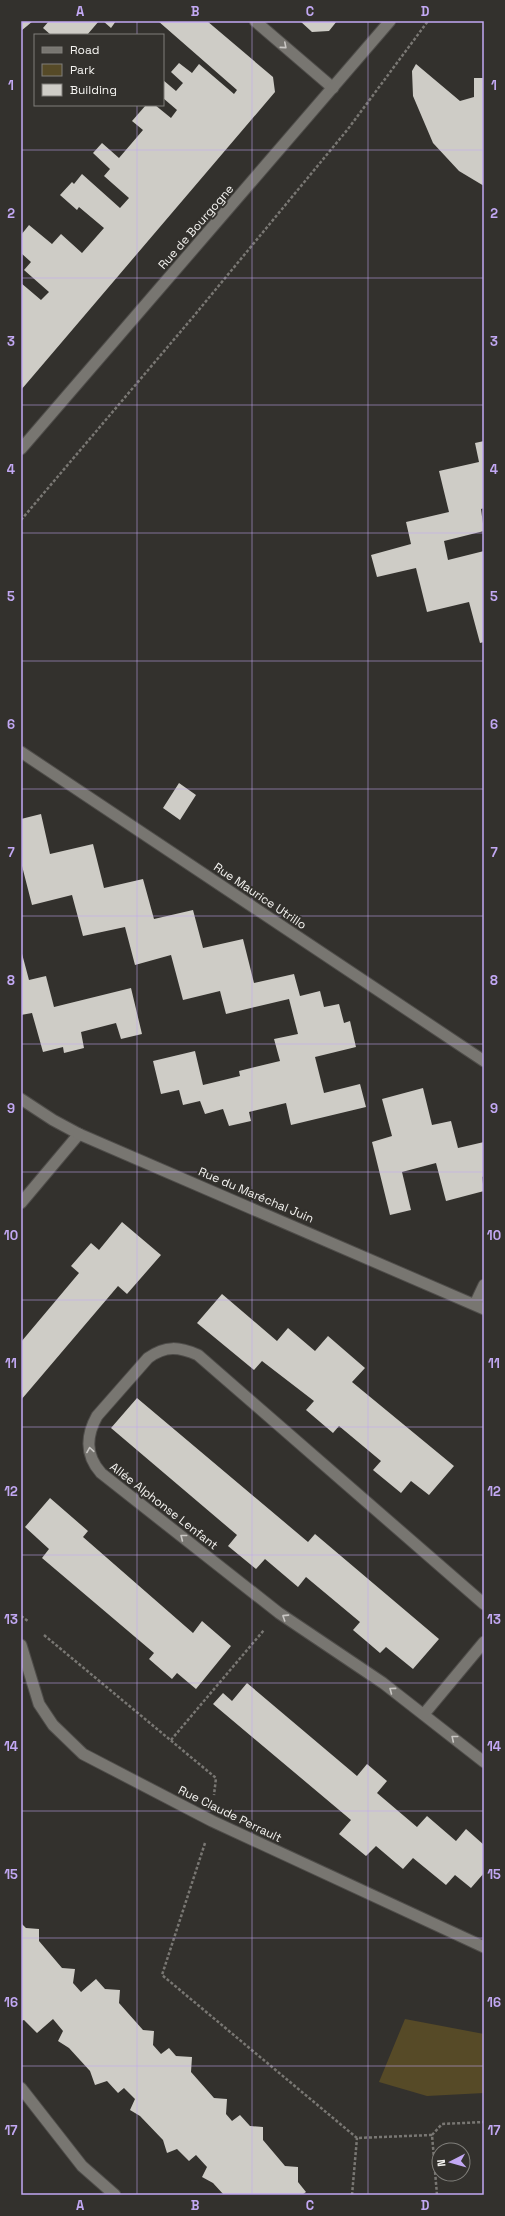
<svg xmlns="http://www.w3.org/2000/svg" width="505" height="2216" font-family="'Space Grotesk',sans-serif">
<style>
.green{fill:#564a27}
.building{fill:#ceccc6}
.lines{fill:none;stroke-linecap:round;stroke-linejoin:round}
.minor-casing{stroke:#4f4d4a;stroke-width:13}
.tertiary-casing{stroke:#4f4d4a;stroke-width:13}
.path{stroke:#797773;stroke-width:2.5;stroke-dasharray:3 2;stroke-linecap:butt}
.minor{stroke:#787671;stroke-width:11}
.tertiary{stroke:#787671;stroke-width:11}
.oneway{stroke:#c9c7c4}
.grid{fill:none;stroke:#c2a8f3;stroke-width:1;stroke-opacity:0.55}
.labels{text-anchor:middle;stroke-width:4;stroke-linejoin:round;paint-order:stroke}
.street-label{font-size:12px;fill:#f4f3f0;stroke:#33312d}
.neatline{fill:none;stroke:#c2a8f3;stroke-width:1.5}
.grid-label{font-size:13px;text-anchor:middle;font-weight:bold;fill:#c2a8f3}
</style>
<rect width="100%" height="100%" fill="#33312d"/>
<!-- green -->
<path class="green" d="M405,2019L484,2034V2093L427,2096L379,2082Z"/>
<!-- building -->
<path class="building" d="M21,21H33L21,31Z
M49,21H99L87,35H51L43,28Z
M103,21H116L111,28Z
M158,21H207L273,77L275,92L21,390V283L41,300L49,292L24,270L31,262L21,253V235L29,225L52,244L61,234L82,253L104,228L79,207L77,210L60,195L72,182L74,184L82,174L120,208L129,198L104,176L110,169L93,153L102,143L119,158L143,130L132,121L146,105H155L171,118L177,110L163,98V80L176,91L183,83L171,72L179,63L192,73L199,64L234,94L237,90Z
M300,21H337L329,31L312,32Z
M416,64L460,101L474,97V78H484V186L459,171L433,143L413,96L412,71Z
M484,441V508L481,509L484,531L444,541L448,560L484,551V642L480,643L469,602L427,612L416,568L377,577L371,555L411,544L406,522L449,512L439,471L479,462L475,443Z
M179,783L196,795L180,820L163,808Z
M41,814L50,854L93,844L104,888L143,879L154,919L193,910L203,948L243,939L254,983L294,974L300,996L320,991L324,1007L339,1004L344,1023L350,1021L356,1047L315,1057L324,1093L360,1084L366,1107L291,1125L286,1103L249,1112L251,1121L229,1126L223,1109L205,1114L200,1101L183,1105L179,1090L161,1094L153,1061L195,1051L203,1085L240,1076L239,1071L280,1061L274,1039L298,1034L289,999L226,1014L220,991L183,1000L171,955L135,965L125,927L83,936L72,895L32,905L21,862V819Z
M21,950L29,980L46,976L54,1007L131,988L142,1034L121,1039L116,1023L81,1032L84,1048L64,1053L63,1047L43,1052L32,1013L21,1015Z
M423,1088L432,1125L451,1121L458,1148L484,1142V1176L482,1177L484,1191L446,1201L436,1163L402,1172L411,1210L390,1215L372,1142L392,1136L382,1099Z
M122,1222L161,1255L127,1294L118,1286L21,1400V1342L79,1273L71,1266L91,1243L99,1250Z
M222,1294L277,1341L288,1328L315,1351L328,1336L365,1368L352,1382L454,1466L429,1495L411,1481L401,1493L373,1470L381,1461L339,1426L333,1433L306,1410L314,1401L262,1361L254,1370L197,1323Z
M137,1398L308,1542L315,1534L439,1639L413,1669L386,1647L380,1653L366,1641L353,1630L360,1622L306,1577L298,1587L265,1559L256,1569L228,1546L237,1535L111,1428Z
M50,1498L88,1531L83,1537L193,1633L202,1621L231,1646L196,1689L177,1673L172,1679L149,1659L154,1653L42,1558L49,1549L25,1527Z
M247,1683L357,1776L367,1764L387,1781L377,1793L417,1827L427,1816L456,1841L466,1829L484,1845V1873L471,1888L455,1875L446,1885L413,1858L403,1869L376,1846L366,1856L339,1834L351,1820L213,1704L223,1693L232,1701Z
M21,1923L26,1928L39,1929V1941L62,1968L75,1969L73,1983L81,1992L96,1979L105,1989L120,1990L119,2003L143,2030L154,2031L153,2045L161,2054L169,2048L176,2056L192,2057L191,2072L214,2098L227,2099L226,2114L232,2121L240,2115L250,2126L263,2127V2140L285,2166L298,2167V2182L306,2192L302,2195H224L213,2183L202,2177L207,2167L196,2155L189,2161L177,2149L167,2153L163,2140L140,2116L130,2110L135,2099L124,2088L118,2093L107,2081L95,2085L90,2071L69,2048L58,2041L63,2031L53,2019L37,2033L24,2020L21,2021Z"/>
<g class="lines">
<defs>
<path id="minor" d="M255,21L333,88
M21,752L484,1061
M21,1203L79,1134
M475,1304L484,1285
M484,1604L198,1355C179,1347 166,1345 148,1358L97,1416C86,1436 85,1455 101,1473L279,1613L383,1683L484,1762
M21,1645L39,1704L53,1725L83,1754L212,1821L484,1947
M424,1714L484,1642
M21,2088L82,2166L115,2195"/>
<path id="tertiary" d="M21,449L390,21
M21,1099L53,1120L79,1134L484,1309"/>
</defs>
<!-- minor casing -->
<use href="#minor" class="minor-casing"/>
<!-- tertiary casing -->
<use href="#tertiary" class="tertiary-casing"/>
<!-- path -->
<path class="path" d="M21,520L193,317L348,129L428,21
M21,1616L28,1621
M44,1635L216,1778L214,1795
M171,1740L264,1630
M205,1843L162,1975L357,2138L432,2135L437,2195
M432,2135L442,2124L484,2122
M352,2195L357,2138"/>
<!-- minor -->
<use href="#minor" class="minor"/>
<!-- tertiary -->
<use href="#tertiary" class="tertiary"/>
</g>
<!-- one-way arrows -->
<defs><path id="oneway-chevron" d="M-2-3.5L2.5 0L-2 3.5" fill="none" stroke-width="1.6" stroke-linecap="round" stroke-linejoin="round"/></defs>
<g class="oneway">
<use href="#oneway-chevron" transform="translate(284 46) rotate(41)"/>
<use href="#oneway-chevron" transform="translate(90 1450) rotate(-99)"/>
<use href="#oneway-chevron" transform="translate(183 1537) rotate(-142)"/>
<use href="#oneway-chevron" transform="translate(285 1617) rotate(-147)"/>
<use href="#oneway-chevron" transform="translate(392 1690) rotate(-143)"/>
<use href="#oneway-chevron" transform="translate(454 1738) rotate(-141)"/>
</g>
<!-- grid -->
<path class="grid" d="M137,21V35M252,21V2195M368,21V2195M137,105V2195M21,150H484M21,278H484M21,405H484M21,533H484M21,661H484M21,789H484M21,916H484M21,1044H484M21,1172H484M21,1300H484M21,1427H484M21,1555H484M21,1683H484M21,1811H484M21,1938H484M21,2066H484"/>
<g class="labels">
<!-- street labels -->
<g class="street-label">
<text transform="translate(196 227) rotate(-49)" y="4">Rue de Bourgogne</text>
<text transform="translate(260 896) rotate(34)" y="4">Rue Maurice Utrillo</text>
<text transform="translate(256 1195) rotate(23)" y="4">Rue du Maréchal Juin</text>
<text transform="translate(164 1506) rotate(38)" y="4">Allée Alphonse Lenfant</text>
<text transform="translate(230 1814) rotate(26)" y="4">Rue Claude Perrault</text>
</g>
</g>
<!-- border -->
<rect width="505" height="2216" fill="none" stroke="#33312d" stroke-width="44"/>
<!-- legend -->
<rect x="34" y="34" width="130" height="72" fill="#33312d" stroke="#807f7b"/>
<rect x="42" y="47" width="20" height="6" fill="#787671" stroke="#807f7b"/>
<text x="70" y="54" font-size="12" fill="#f4f3f0">Road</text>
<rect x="42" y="64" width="20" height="12" fill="#564a27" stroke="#807f7b"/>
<text x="70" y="74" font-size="12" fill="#f4f3f0">Park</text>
<rect x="42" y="84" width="20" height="12" fill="#ceccc6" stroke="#807f7b"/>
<text x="70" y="94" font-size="12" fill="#f4f3f0">Building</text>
<!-- north arrow -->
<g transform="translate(451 2162) rotate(264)"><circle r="19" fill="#33312d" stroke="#807f7b"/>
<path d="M0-3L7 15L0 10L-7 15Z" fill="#c2a8f3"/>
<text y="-6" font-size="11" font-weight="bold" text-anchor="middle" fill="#f4f3f0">N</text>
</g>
<rect x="22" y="22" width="461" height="2172" class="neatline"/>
<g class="grid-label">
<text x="80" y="16">A</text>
<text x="195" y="16">B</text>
<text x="310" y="16">C</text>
<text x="425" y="16">D</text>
<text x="11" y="90">1</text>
<text x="494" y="90">1</text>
<text x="11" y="218">2</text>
<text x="494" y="218">2</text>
<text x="11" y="346">3</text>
<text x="494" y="346">3</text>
<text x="11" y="474">4</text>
<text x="494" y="474">4</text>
<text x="11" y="601">5</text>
<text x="494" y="601">5</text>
<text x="11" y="729">6</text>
<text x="494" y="729">6</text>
<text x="11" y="857">7</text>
<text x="494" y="857">7</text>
<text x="11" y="985">8</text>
<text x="494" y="985">8</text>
<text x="11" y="1113">9</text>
<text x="494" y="1113">9</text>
<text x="11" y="1240">10</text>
<text x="494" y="1240">10</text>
<text x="11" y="1368">11</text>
<text x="494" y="1368">11</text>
<text x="11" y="1496">12</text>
<text x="494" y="1496">12</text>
<text x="11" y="1624">13</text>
<text x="494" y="1624">13</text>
<text x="11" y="1751">14</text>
<text x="494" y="1751">14</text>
<text x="11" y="1879">15</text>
<text x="494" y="1879">15</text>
<text x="11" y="2007">16</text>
<text x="494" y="2007">16</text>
<text x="11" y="2135">17</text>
<text x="494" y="2135">17</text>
<text x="80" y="2210">A</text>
<text x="195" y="2210">B</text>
<text x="310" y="2210">C</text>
<text x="425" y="2210">D</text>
</g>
</svg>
